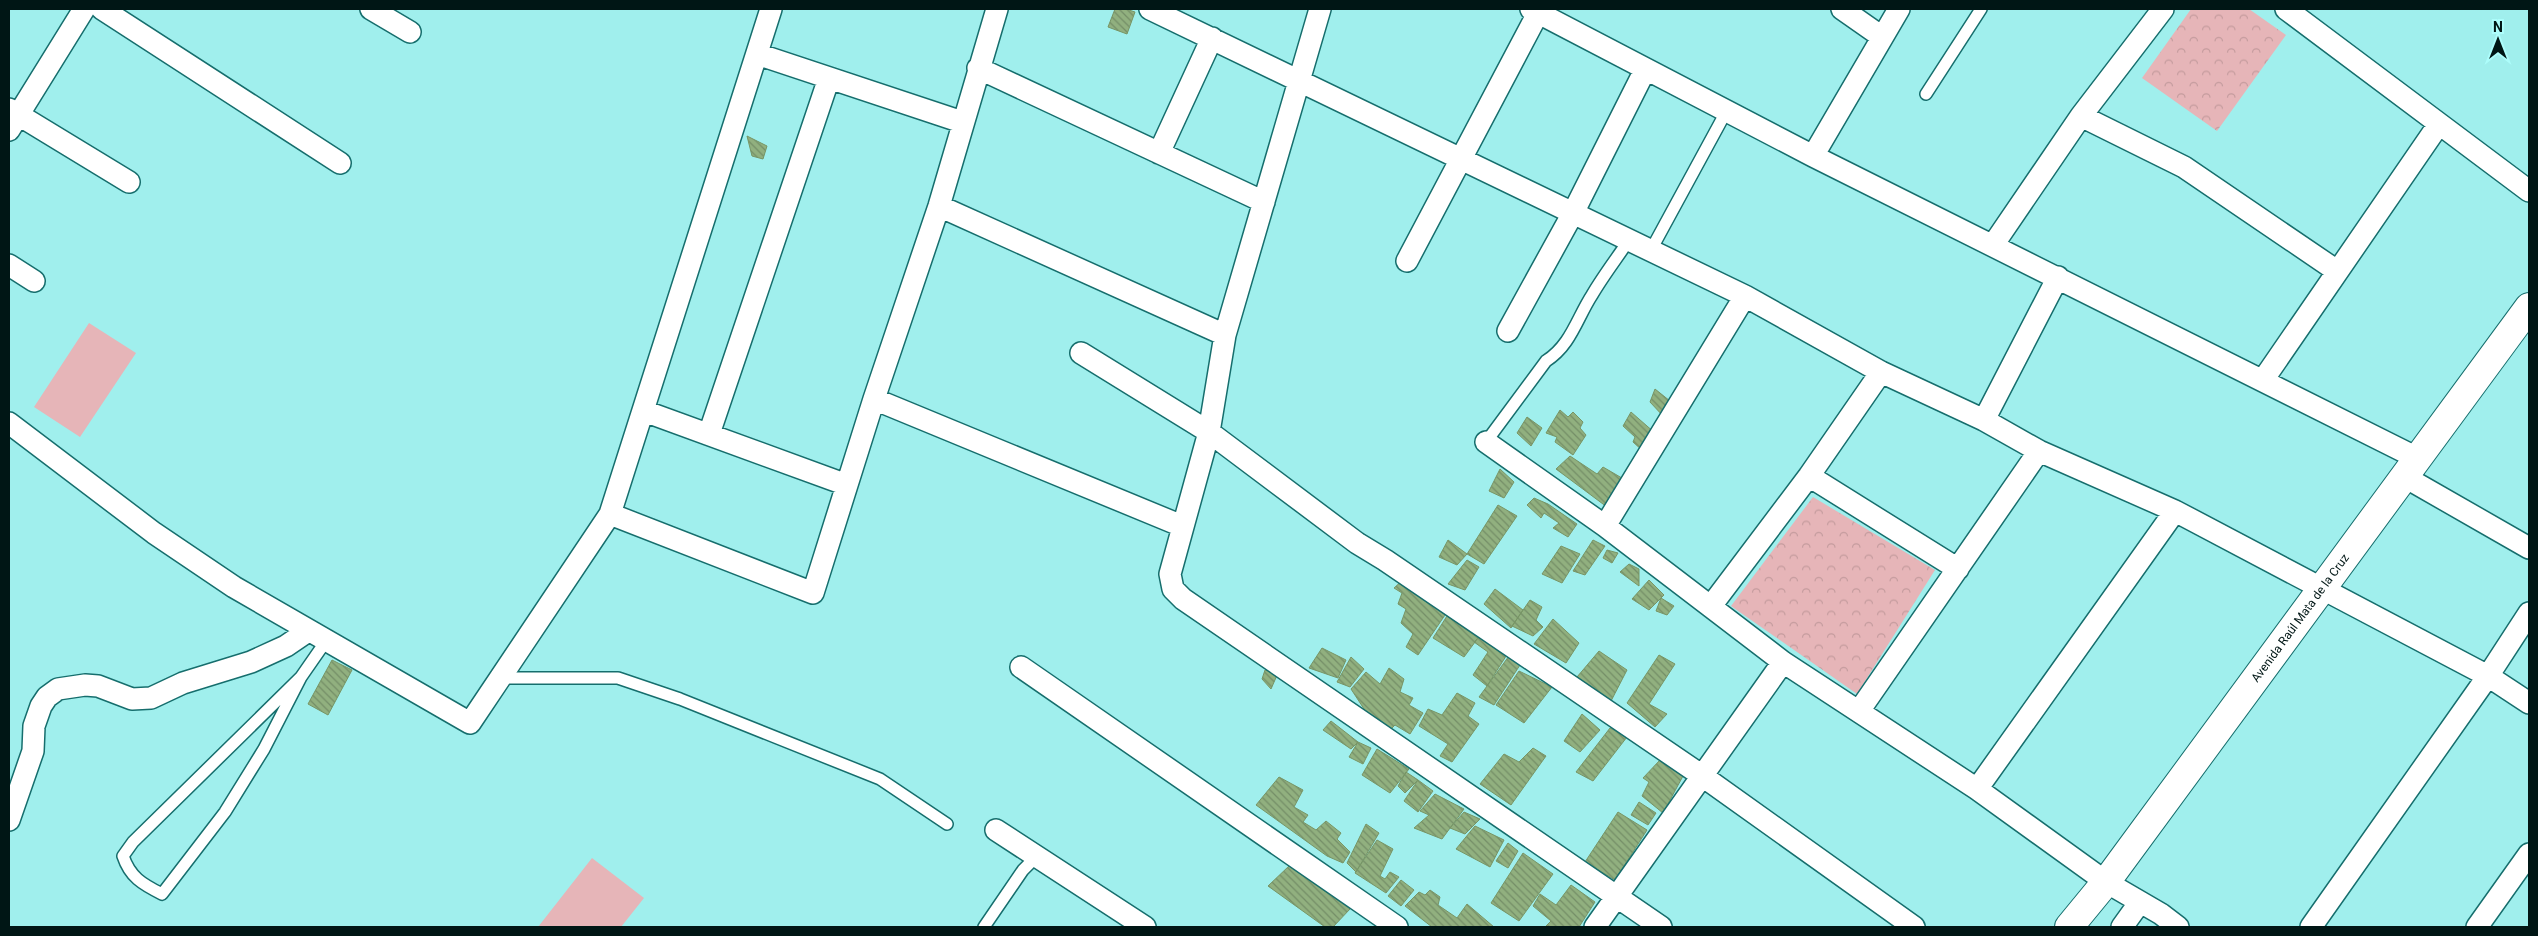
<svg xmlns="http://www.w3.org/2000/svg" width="2538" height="936" font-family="Roboto,sans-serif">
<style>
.park{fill:url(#park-crowns)}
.pitch{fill:#e6b5b8}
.building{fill:url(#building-back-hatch);stroke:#779565}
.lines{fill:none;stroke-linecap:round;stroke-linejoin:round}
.service-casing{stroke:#166e6d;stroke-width:14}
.minor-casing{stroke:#166e6d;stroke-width:24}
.tertiary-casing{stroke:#166e6d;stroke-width:30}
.service{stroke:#fff;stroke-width:11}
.minor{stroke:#fff;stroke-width:21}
.tertiary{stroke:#fff;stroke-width:28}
.labels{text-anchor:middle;stroke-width:5;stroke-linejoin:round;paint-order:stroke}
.street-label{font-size:12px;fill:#001615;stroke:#adfdfb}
</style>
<defs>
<pattern id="park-crowns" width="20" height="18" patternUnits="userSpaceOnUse" patternTransform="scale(1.25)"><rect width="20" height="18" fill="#e6b5b8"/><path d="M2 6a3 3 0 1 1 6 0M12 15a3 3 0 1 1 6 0" fill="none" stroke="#c49b9d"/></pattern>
<pattern id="building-back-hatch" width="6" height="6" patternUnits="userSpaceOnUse" patternTransform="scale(1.25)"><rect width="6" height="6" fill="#91b07f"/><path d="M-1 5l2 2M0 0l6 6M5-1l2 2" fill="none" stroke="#748e67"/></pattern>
</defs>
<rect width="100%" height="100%" fill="#a0efed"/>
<!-- park -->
<path class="park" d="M2191,9H2249L2286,35L2217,131L2142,78Z
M1813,497L1935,570L1857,694L1731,606Z"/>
<!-- pitch -->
<path class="pitch" d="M89,323L136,353L80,437L34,407Z
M592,858L644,898L621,927H538Z"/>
<!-- building -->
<path class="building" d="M1115,9H1126L1135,12L1127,34L1108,27Z
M747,136L767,146L763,159L752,156Z
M1655,389L1675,405L1664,417L1650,402Z
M1560,410L1568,417L1573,412L1583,422L1580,428L1586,435L1573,455L1555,442L1557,437L1546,433Z
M1631,412L1655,433L1643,451L1633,442L1635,437L1623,426Z
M1527,417L1542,428L1531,446L1517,433Z
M1570,456L1597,474L1603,467L1627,481L1607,507L1556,469Z
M1500,469L1514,482L1504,498L1489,491Z
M1534,498L1548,504L1577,524L1568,537L1553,528L1559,523L1544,513L1541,518L1527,505Z
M1498,505L1517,516L1484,564L1467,554Z
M1448,540L1467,554L1457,565L1439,557Z
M1593,540L1605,546L1585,575L1573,571Z
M1561,546L1580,554L1562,583L1542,574Z
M1607,550L1618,553L1612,563L1603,558Z
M1467,560L1479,567L1465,590L1448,584Z
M1629,564L1639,569V586L1620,572Z
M1404,579L1445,615L1418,655L1406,647L1413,634L1401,623L1406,609L1398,604L1402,593L1394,588Z
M1649,580L1664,595L1649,610L1632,599Z
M1495,589L1523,610L1511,628L1484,604Z
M1661,598L1674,606L1667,615L1656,611Z
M1530,600L1542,607L1536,620L1543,627L1533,636L1512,626Z
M1447,616L1478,638L1464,657L1433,638Z
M1553,619L1579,643L1566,663L1534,644Z
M1481,635L1508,653L1487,686L1473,675L1488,652L1474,642Z
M1322,648L1346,660L1338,678L1309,668Z
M1599,651L1627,670L1610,703L1577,677Z
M1659,655L1675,664L1649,704L1667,714L1655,727L1627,703Z
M1509,656L1520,665L1494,705L1479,697Z
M1351,657L1364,669L1350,687L1337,682Z
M332,660L352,670L328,715L308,704Z
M1389,668L1404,679L1400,692L1413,698L1409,705L1423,713L1410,734L1395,725L1391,729L1366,712L1351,689L1366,672L1380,684Z
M1265,670L1278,673L1271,689L1262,679Z
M1519,671L1552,687L1524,723L1496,705Z
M1457,693L1475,703L1468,716L1479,724L1452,762L1440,756L1448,744L1419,726L1428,709L1442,715Z
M1582,714L1600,730L1580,752L1564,741Z
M1331,721L1358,742L1351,749L1323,730Z
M1610,728L1627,737L1593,781L1576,772Z
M1358,742L1371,748L1363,764L1349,757Z
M1533,748L1546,756L1511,805L1480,784L1504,754L1519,762Z
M1377,749L1409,769L1390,793L1362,775Z
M1660,760L1683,776L1663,813L1642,796L1649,782L1643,778Z
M1406,772L1418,780L1405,793L1398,786Z
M1279,777L1303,790L1294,807L1308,815L1303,822L1316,830L1326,821L1341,833L1337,839L1350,852L1343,863L1327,856L1256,805Z
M1418,780L1433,791L1418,812L1404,801Z
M1435,794L1464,809L1442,839L1414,828L1429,815L1420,811Z
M1639,802L1656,813L1648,825L1631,815Z
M1464,812L1480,819L1465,834L1450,828Z
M1618,812L1647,830L1615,880L1585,862Z
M1366,824L1379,833L1356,872L1347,863Z
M1475,826L1504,840L1490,867L1456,849Z
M1377,840L1393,849L1380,876L1385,879L1390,872L1399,877L1386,893L1355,873Z
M1508,843L1518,851L1508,868L1496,861Z
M1523,853L1553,874L1519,921L1491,903Z
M1289,866L1350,909L1333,927H1325L1268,886Z
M1401,880L1414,890L1401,906L1388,896Z
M1571,885L1595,902L1579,927H1545L1551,921L1533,906L1540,894L1556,905Z
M1430,890L1440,897L1438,905L1457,918L1467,904L1494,927H1432L1405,906L1419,892L1425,895Z"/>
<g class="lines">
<defs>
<path id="service" d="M1926,94L1981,9
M1651,250L1726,112
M1486,442L1546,361C1571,345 1577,318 1592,295C1603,276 1617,258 1629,240
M301,677L264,749L225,812L162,894C142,884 130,877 123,856L133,842L301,677L326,641
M500,678H618L680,699L880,779L947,824
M984,927L1023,870L1037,856"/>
<path id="minor" d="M102,9L340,163
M371,9L410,32
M1150,9L1745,296L1881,372L1984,420L2039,451L2175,511L2488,676L2529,703
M1320,9L1225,335L1209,432L1170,574L1173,589L1183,599L1661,927
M1531,9L1813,156L2419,459
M1842,9L1882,37
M2286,9L2529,191
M757,54L962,122
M978,68L1264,202
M9,109L129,182
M2081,116L2184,167L2337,271
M9,130L84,9
M1159,153L1212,38
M1813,156L1899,9
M939,206L1225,335
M1993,245L2081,116L2163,9
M1407,261L1538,13
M9,265L34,281
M1508,331L1573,213L1645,70
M1081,353L1209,432L1357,543L1385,560L1701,775L1914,927
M2263,380L2439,124
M874,399L1182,526
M644,411L847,485
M1984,420L2058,277
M9,423L154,533L234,587L470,723L610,514L771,9
M709,434L829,78
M1486,442L1605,526L1783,662L1977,789L2106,882L2161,914L2178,927
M1809,476L1958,569
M2405,477L2529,548
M610,514L813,593L874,399L939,206L997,9
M1605,526L1745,296
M1711,606L1809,476L1881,372
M1021,667L1397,927
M1859,711L2039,451
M1977,789L2175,511
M9,820L33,751L34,726L41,706L47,697L58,689L85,685L98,686L132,699L151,698L183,683L251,662L286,646L308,631
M996,830L1145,927
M1595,927L1783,662
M2122,927L2140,902
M2311,927L2488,676L2529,613
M2477,927L2529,854"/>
<g id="tertiary">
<path id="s1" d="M2069,927L2106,882L2529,307"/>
</g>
</defs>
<!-- service casing -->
<use href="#service" class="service-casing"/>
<!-- minor casing -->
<use href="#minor" class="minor-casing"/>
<!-- tertiary casing -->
<use href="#tertiary" class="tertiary-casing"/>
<!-- service -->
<use href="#service" class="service"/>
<!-- minor -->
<use href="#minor" class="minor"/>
<!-- tertiary -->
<use href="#tertiary" class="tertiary"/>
</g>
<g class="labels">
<!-- street labels -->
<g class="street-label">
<text dy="4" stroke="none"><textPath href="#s1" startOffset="386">Avenida Raúl Mata de la Cruz</textPath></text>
</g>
</g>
<!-- border -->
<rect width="2538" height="936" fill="none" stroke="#001615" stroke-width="20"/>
<!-- north arrow -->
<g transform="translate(2498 40)" stroke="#adfdfb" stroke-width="4" paint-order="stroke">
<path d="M0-4L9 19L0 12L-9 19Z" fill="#001615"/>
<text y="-8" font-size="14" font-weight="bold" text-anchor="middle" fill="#001615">N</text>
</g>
</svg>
